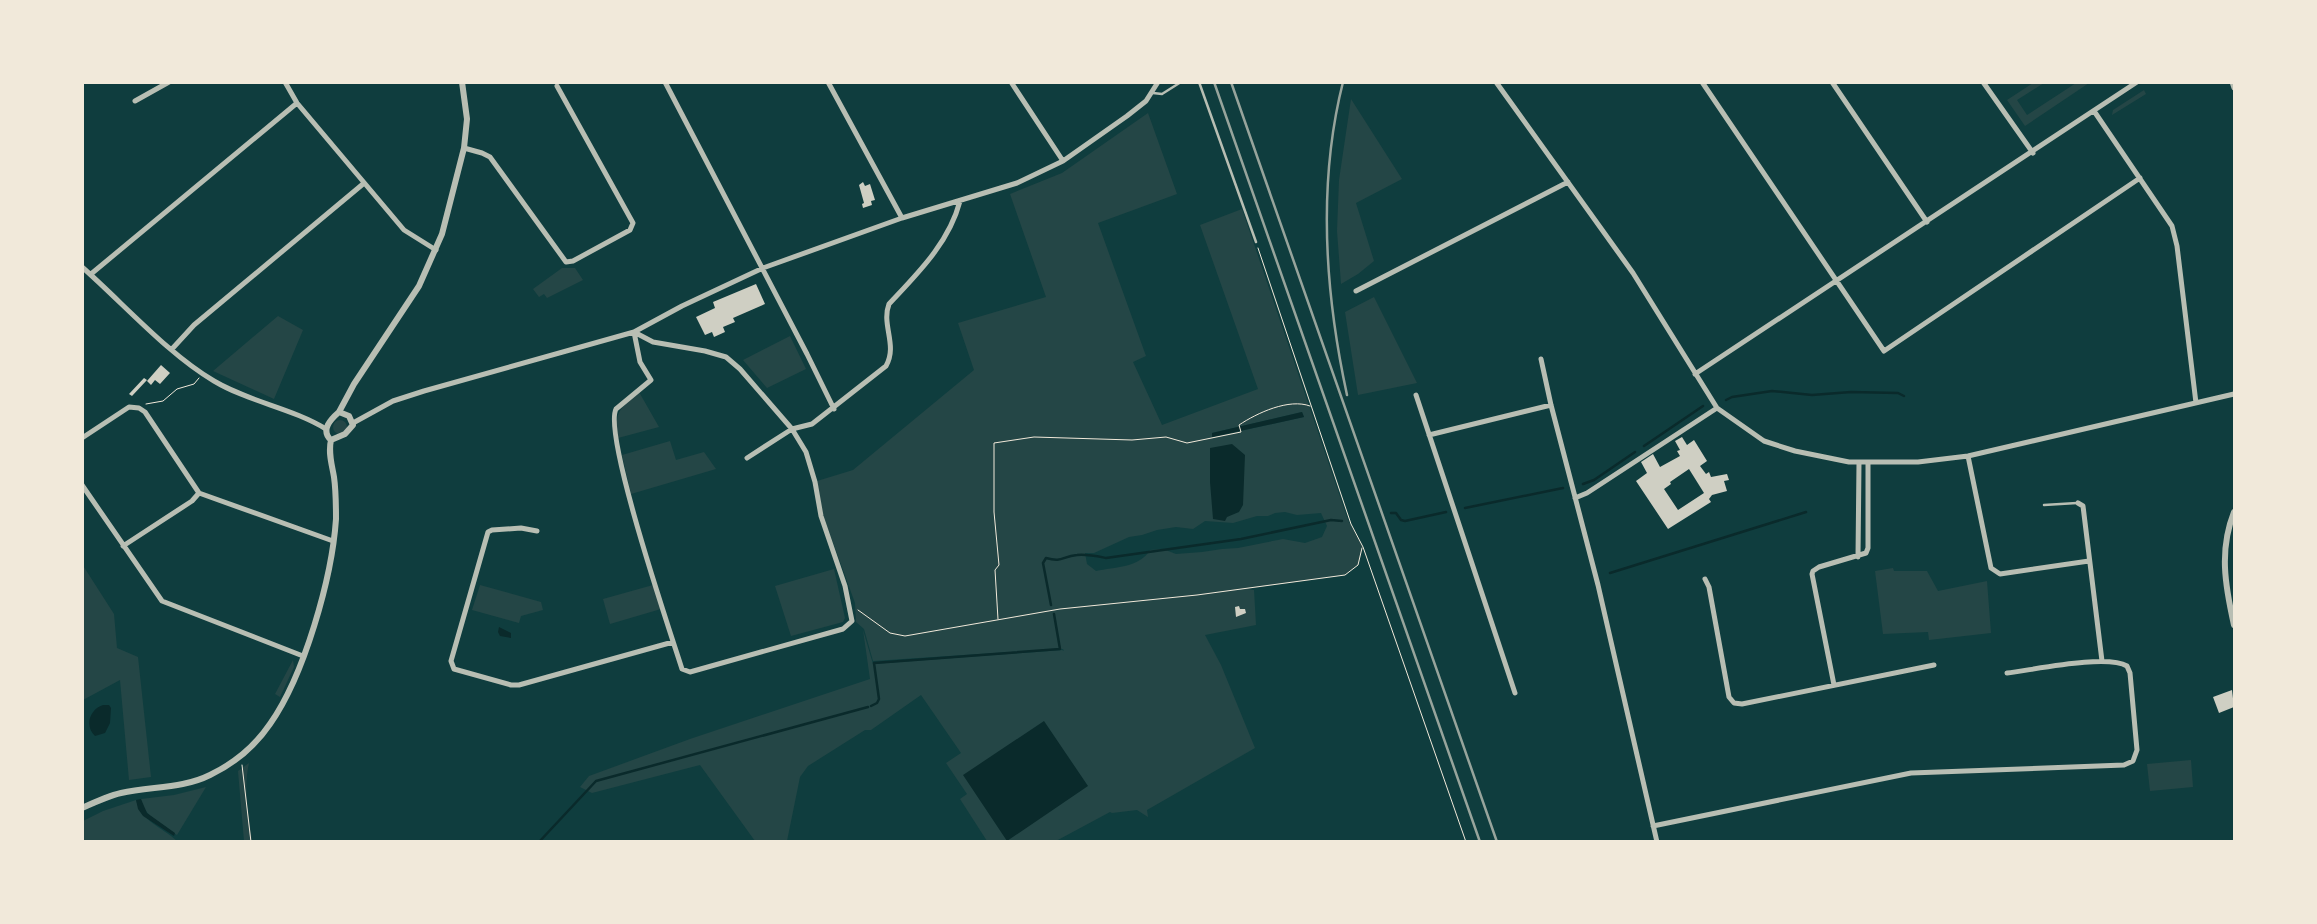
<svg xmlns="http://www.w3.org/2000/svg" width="2317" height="924" font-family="'Golos Text',sans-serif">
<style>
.green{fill:#244646;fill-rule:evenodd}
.water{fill:#0a2a2b}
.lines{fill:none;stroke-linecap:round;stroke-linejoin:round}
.stream{stroke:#0a2a2b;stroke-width:2.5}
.building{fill:#cfcfc3;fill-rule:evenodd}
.path{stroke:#f1e9da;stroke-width:1}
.service{stroke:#b8beb3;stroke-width:2.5}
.minor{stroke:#b8beb3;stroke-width:5}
.tertiary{stroke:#b8beb3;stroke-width:6}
.rail{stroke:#97a49c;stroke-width:2.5}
</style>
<rect width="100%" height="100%" fill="#0f3d3e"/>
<!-- green -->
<path class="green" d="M2033,83H2044L2017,100L2027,115L2076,83H2089L2025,126L2007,100Z
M2144,90L2146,94L2112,115L2113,110Z
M1351,99L1402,179L1356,203L1374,261L1358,274L1341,284L1337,231L1339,180Z
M1148,113L1177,194L1098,223L1146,356L1133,362L1162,425L1258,389L1200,225L1242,209L1348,520L1363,547L1358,565L1345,575L1247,589L1254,590L1256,625L1205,635L1221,665L1255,748L1147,810L1148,817L1137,810L1112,813L1110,812L1056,841H987L960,799L967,794L946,763L961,753L921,695L871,730H865L808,766L800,777L787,841H755L700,765L592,793L580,787L589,776L690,739L870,679L863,630L873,664L1062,650L1064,651L1063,649H1057L873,661L864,629L856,622L855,603L823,515L817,481L853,470L974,370L958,323L1046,297L1010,194L1062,173ZM1302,412L1304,417L1213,437L1212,433ZM1285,512L1297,515L1321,513L1327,526L1322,537L1305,543L1283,539L1238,548L1222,549L1202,552L1176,554L1163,549L1150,550C1139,568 1115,567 1096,571L1087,564L1085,553H1094L1129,537L1142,535L1157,530L1176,527L1193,529L1205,521L1233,523L1257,516H1268L1275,513Z
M562,268H575L583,280L547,298L544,294L539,297L533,289Z
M1374,297L1417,383L1358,395L1345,312Z
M278,316L303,330L274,399L213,371Z
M790,336L806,369L767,388L743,360Z
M639,392L659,427L618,438C614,411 620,409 639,392Z
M333 427a7 7 0 1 1 14 0a7 7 0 1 1-14 0Z
M670,441L676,460L704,452L716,469L631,494L622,455Z
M82,564L114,614L117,648L138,657L151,777L129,780L120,680L83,700Z
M1893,568L1894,571H1927L1938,591L1987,581L1991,633L1929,640L1928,632L1883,634L1875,571Z
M834,569L845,618L843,622L791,636L775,586Z
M480,585L541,602L543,610L521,616L519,623L472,610Z
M653,585L661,609L610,624L603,599Z
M293,660L294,667L280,697L275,694Z
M2191,760L2193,787L2150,791L2147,764Z
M249,763C243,789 249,815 252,841H244L238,771Z
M206,787L177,835C163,825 144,817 141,799L174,795Z
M136,800C141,821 162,827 177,841L83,842V821L103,811Z"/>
<!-- water -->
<path class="water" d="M1302,412L1304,417L1212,437V433Z
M1232,444L1245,455L1243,505L1239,512L1227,517L1225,521L1213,519L1210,482V448Z
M499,627L511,633V638L500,636L498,632Z
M103,705H109L111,708L110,723L105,733L95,736C84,726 90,709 103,705Z
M1044,721L1088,786L1007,841L963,775Z
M141,799L147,813L175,833L174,836L143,816L138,809L136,800Z"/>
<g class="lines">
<!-- stream -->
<path class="stream" d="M1726,400L1732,397L1772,391L1812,395L1851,392L1898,393L1904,396
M1644,446L1703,406
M1583,484L1594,480L1635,452
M1465,508L1563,488
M1391,513H1396L1401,520L1405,521L1446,512
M1610,573L1806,512
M1051,605L1043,563L1046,558C1063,563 1062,556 1077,555C1087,554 1096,556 1106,558L1241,539L1331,520L1342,521
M871,706L877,703L879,699L874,663L1060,649L1054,614
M539,842L596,781L868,707"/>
</g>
<!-- building -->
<path class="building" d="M863,182L865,186L870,184L875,200L871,201L872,205L863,208L862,204L864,203L859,185Z
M756,284L765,304L733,318L735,322L723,327L725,332L714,337L712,332L705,335L696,317L715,308L713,302Z
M161,365L170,373L160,384L155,380L151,385L147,381Z
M144,378L147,380L132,396L129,394Z
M1682,437L1687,445L1694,440L1707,461L1700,466L1706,474L1709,472L1711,477L1727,474L1729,480L1724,481L1727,491L1712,495L1709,499L1711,502L1668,529L1636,481L1647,473L1641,462L1653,454L1660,467L1680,456L1677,451L1680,450L1675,441ZM1689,469L1704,493L1678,510L1664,489L1671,484L1670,482Z
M1239,606L1240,609H1245L1246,613L1236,617L1235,607Z
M2232,690L2234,707L2219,713L2213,697Z"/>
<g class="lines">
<!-- path -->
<path class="path" d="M1258,248L1351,524L1363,547L1466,842
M146,404L163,401L177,389L194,384L199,378
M858,610L890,633L905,636L1060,609L1197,595L1345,575L1358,565L1362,548
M998,619L995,570L999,565L994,512V443L1034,437L1132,440L1166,437L1187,443L1241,432L1239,425C1257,413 1289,398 1310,406
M242,765L251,842"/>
<!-- service -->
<path class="service" d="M1199,82L1256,242
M1153,93L1162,94L1181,82
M2044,505L2077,503"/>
<!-- minor -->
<path class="minor" d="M285,82L297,103L404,230L436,250
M665,82L807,354L834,409
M828,82L902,218
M1011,82L1063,161
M1496,82L1633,273L1717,408L1764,441L1795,451L1849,462H1918L1968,456L2234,394
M1702,82L1884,351L2140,178
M1832,82L1927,222
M1983,82L2033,153
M2232,82L2234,88
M135,101L169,82
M2094,111L2172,226L2177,246L2196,403
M464,148L482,153L490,157L566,262L573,261L630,230L633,223L557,86
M82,267C123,303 169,355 214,381C249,402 292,408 326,429
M91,274L297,103
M1356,291L1568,182
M634,332L653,342L705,351L726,357L740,369L792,429L806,452L815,482L821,516L845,586L852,621L843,629L690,672L682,669C670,631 603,435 616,409L651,380L640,362Z
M172,349L194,325L363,184
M1541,359L1551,405L1598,585L1657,842
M1695,374L2137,82
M1416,395L1515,693
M353,423L393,401L424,391L634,332L682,306L763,268L902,218L1017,183L1063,161L1127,116L1146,101L1158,82
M1429,435L1551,405
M82,438L129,407L139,408L145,412L199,493L333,541
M1968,456L1991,568L2000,574L2089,561
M747,458L792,429L812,424L886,366C898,345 881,325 889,304C918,273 949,243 960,201
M82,485L162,601L303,656
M1575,498L1587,493L1717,408
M2078,503L2083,506L2102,661
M537,531L521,528L492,530L488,532L451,661L454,669L511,685H519L673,642
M123,546L192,501L199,493
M1858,557L1859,463
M1705,579L1709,587L1729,697L1734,703L1742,704L1934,665
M1834,685L1812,574L1813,571L1819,567L1866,553L1868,548V464
M1653,826L1911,773L2124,765L2133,761L2137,750L2130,673L2127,666C2106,654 2033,670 2007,673"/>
<!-- tertiary -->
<path class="tertiary" d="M339,412L354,384L419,286L442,234L464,148L467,119L462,82
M331,440L345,434L353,425L349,416L339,412
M2234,512C2219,550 2225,585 2234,625
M82,808C95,802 108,796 121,793C151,786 182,789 210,775C235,763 255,746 270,724C304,676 332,578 336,519C336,505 336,491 334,477C332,465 328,453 331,440C320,430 331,419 339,412"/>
<!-- rail -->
<path class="rail" d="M1214,82L1480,842
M1231,82L1497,842
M1343,82C1317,185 1325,293 1347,395"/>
</g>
<!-- border -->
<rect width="2317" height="924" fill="none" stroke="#f1e9da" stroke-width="168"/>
</svg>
